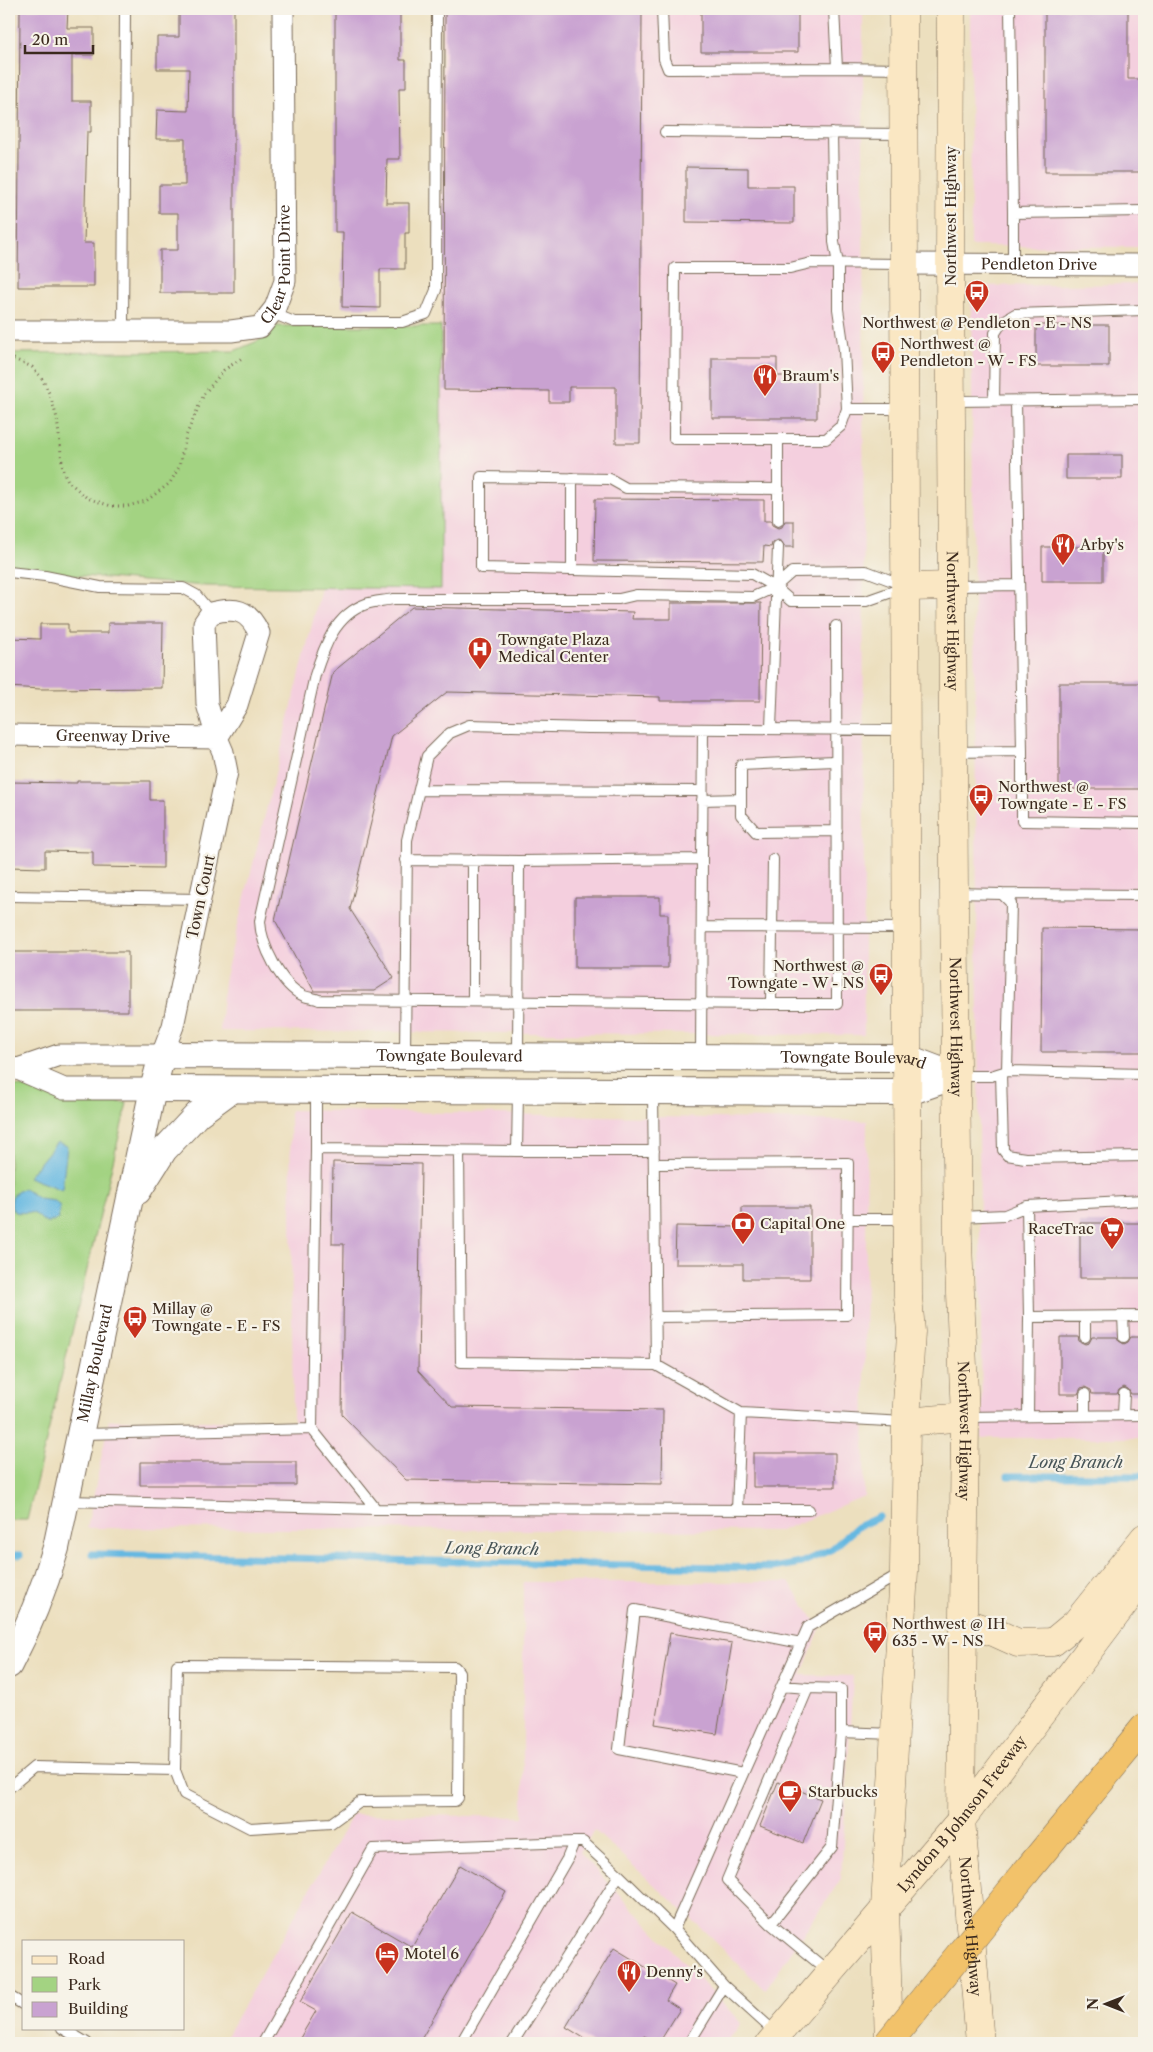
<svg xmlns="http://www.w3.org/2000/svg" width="1153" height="2052" font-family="'Libre Caslon Text',serif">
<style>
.built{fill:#f4cfde}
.green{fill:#a3d382;stroke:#6f7e50}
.water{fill:#65b8e1;stroke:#507180}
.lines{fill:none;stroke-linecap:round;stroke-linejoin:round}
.stream{stroke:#65b8e1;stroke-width:7}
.building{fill:#c9a2d1}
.service-casing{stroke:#796956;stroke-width:12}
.minor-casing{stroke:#796956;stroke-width:23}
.tertiary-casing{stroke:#796956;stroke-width:28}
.secondary-casing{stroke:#796956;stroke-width:29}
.motorway-casing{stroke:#796956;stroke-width:29}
.path{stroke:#796956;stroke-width:3;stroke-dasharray:1 4;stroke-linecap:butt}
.service{stroke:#fff;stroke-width:10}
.minor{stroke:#fff;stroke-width:21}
.tertiary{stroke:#fff;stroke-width:26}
.secondary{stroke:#fae7c3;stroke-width:28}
.motorway{stroke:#f2c26a;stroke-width:28}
.motorway-bridge-casing{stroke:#796956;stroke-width:29;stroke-linecap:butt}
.motorway-bridge{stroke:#f2c26a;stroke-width:28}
.labels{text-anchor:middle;stroke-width:4.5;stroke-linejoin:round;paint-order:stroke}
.street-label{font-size:15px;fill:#3b2a1e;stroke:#f7f3e8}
.poi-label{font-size:15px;fill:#3b2a1e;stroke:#f7f3e8;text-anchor:start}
.water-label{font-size:16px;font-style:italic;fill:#485558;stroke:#f7f3e8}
</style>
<rect width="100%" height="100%" fill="#f7f3e8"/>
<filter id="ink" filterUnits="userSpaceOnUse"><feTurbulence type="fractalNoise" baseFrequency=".02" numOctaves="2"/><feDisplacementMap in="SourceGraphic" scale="10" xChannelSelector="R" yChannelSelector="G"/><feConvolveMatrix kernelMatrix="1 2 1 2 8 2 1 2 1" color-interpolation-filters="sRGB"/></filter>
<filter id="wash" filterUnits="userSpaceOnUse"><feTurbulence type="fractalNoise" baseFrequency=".0096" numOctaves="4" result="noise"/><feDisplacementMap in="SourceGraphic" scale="20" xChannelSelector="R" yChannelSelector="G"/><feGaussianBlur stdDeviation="1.12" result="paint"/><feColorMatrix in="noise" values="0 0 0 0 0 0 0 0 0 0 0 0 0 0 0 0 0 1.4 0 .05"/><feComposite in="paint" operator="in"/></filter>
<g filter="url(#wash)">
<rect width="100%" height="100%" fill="#ecdfbe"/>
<!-- built -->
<path class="built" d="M442,9H863L864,1035L220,1031L224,981L321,588L441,589Z
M970,9H1144V247L971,246Z
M1144,284V1438H982L971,286Z
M290,1110L867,1121L864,1496L780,1531L87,1528L109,1420L293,1422Z
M523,1582H789L820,1629L801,1675L853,1676L841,1879L765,1990L694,1921L594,1830L580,1853L741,2023L727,2043H222L353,1814L523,1817Z"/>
<!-- green -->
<path class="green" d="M275,326H441V589L205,586L9,570V353L234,351L260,340Z
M9,1085L127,1103L27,1520H9Z"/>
<!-- water -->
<path class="water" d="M57,1142L67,1146L62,1190L28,1177Z
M25,1189L39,1199L55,1201L60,1207L58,1219L47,1223C41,1221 39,1215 33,1213C23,1210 8,1220 12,1197L18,1190Z"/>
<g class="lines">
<!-- stream -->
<path class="stream" d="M1008,1476H1144
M92,1554L772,1568L801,1563L832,1549L857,1527L879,1517
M9,1555H20"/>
</g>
<g id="blocks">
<!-- building -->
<path class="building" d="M20,9H68L67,28H94V55H72V101H91V132H87L84,243H94V287H18Z
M179,9H234V293H160V250H178V213H159V185H185V139H156L157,110L188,111L189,69H157V37H179Z
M335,9H400V60H406V88H399L400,159H387L386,203H409V233H405V269H380V308L342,307L343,232H335Z
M445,9H642L640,443H616V387H569V402H549V391L444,390Z
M701,9H798V52H701Z
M1045,9H1128V79H1144V172H1045Z
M686,167L748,168V186H794V223L686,222Z
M1036,325H1109V366H1036Z
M712,358H777V376H817V418H712Z
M1066,455H1122V479H1066Z
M595,499L764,500V521H771L772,525L778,528L782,527L785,521H794V547H785L782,542L778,540L772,543L771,547L764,546L763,562L594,561Z
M1042,547H1103V581H1042Z
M671,603H761L760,701H660V697L447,692L392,736L350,909L394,978L374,991H314L275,920L333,672L412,607L633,612L632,619H671Z
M108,623H163L162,688L40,689L9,687V638L40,639V624H68V633H108Z
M1059,683H1144V789H1059Z
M77,781H150V800H163V868L93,867V852L45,851V868L9,867V782L77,783Z
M575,897H660V914H668V968H575Z
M1042,928L1144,929V1052H1041Z
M9,952H128V1011H9Z
M333,1162L421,1164L418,1371L452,1407L663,1410L662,1484L406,1480L342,1415L344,1244H332Z
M742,1207H810V1279H743V1264H675L676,1226L742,1227Z
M1080,1223H1144V1278H1080Z
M1060,1337H1078L1079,1341L1085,1344L1089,1343L1092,1337H1117L1119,1341L1124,1344L1128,1342L1131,1337H1144V1394H1131L1128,1389L1124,1387L1119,1390L1117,1394H1092L1091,1390L1085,1387L1081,1388L1078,1394H1060Z
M753,1453H835V1487H753Z
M140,1462H296V1485H140Z
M670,1633L732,1643L717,1734L655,1724Z
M778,1782L821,1799L803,1843L760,1826Z
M460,1865L506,1892L419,2043H297L316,2011L300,2002L352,1912L412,1947Z
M614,1948L675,1985L666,2000L680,2009L659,2043L644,2036L640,2043H592L566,2027Z"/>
</g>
</g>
<g filter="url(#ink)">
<use href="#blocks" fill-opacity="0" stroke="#796956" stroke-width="1"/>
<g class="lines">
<defs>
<path id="service" d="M662,9L664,59L668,69L837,68
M834,9L837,68L902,69
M1010,9L1013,213L1144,211
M665,132L904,134
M832,133L834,242L838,264V309L844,350L847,409L841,426L826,439H674L675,268H790L811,263L902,264
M1013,213V264
M272,313L294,322H402L426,314L436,290L437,9
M123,331L125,9
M952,401L1144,399
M994,401L995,333L1002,322L1015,314L1144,310
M847,409H904
M778,439V521
M572,478V570L481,568V477L610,479L626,488L779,489
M572,570L752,574L775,587L791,601H866L903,588
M9,572L45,576L100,587L183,588L196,595L211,613
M954,586L1019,585
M771,728L778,547
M1022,751V821L1144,823
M953,752L1022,751L1016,401
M835,761L741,765V815L756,832L837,831
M419,790L702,791
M702,800L741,799
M702,859L703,729
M773,859L771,1004L319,1000C315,998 309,998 304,996C281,986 261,945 260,921L315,675C324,647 335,615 366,604C374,601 384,601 393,599H619L636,595L753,597L775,587L792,572L866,571L903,585
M406,860L519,861
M473,860V1001
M954,893L1002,894L1011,903L1007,1071L991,1076H956
M1002,894L1144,895
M9,896L201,899
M702,927L906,928
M771,1004H837L836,626
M405,1055L407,840L427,756L450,733L469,725L589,728L905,730
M518,1055L519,861L702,859L701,1056
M1007,1071L1144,1074
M1001,1073L1003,1150L1007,1155L1025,1158L1144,1156
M316,1090V1149
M518,1092L517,1151L316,1149L312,1429L376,1509L809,1510
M653,1092L656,1365L741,1413
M459,1150L461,1362L656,1365
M517,1151H654
M654,1164L848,1163L847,1315L655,1317
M1027,1206L1144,1200
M959,1217L1005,1215L1027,1206L1029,1317
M848,1219H907
M1123,1316L1124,1337
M1085,1317V1337
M1085,1394V1415
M1123,1415L1124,1394
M1028,1416L1029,1317L1144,1316
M965,1417L1144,1415
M82,1434L312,1429
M68,1501L376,1509
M737,1510L741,1413L905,1422
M177,1665L455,1667L459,1672L458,1798L455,1801L360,1802L331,1823L250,1828L184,1794L175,1770Z
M782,1686L808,1688
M743,1773L619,1749L635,1610L801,1643
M9,1788L34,1767L175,1770
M574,1842H583L619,1875
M771,1924L832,1847L841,1732
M829,1972L771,1924L727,1880L808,1688L841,1689V1732L894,1734
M9,1996L24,2005
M62,2028L87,2043
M777,2034L724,1986L674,1929L808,1627L901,1573
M263,2043L373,1849L574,1842L567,1859L461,2043
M515,2043L513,2042L619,1875L674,1929
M689,2043L724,1986"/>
<g id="minor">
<path id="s1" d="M903,264L1144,265"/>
<path id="s2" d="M9,331H231L260,327L275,308L285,281L283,9"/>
<path id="s3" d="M9,735L217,738L207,704L204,623L211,613C235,607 248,609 259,633L237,705L217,738L223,752L227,772L173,1026L162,1055H59L18,1069"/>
<path d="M11,1068L18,1069L64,1089H153"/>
</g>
<g id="tertiary">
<path d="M153,1089L909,1092L955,1076"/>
<path d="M138,1191L164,1150L198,1114L231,1090"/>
<path id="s4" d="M9,1665C29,1627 44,1589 56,1548L153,1089L162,1055L908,1058L955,1076"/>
</g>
<g id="secondary">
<path id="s5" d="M951,9L950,264L954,893L958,1243L965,1417L961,1820L980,2043"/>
<path d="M907,587L953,586"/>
<path d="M906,1422L965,1417"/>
<path d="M962,1622L996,1633L1018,1643L1053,1642L1076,1623L1144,1538"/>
<path id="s6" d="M770,2043L961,1820L1144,1577"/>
<path d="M889,2043L885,1908L904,1571L906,1422L911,1332L908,1296L903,9"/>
</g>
<path id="motorway" d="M1026,1872L1144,1728"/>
</defs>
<!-- service casing -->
<use href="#service" class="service-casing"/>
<!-- minor casing -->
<use href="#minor" class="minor-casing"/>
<!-- tertiary casing -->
<use href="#tertiary" class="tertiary-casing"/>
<!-- secondary casing -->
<use href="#secondary" class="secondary-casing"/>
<!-- motorway casing -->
<use href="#motorway" class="motorway-casing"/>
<!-- path -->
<path class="path" d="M9,357L32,367L41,377L50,395L57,418L63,471L68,481L87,498L111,506H128L146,501L170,483L179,467L186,436L204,394L224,370L242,358"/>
<!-- service -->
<use href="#service" class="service"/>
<!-- minor -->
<use href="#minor" class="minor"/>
<!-- tertiary -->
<use href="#tertiary" class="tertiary"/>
<!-- secondary -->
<use href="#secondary" class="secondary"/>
<!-- motorway -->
<use href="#motorway" class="motorway"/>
<defs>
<path id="motorway-bridge" d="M888,2043L1026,1872"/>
</defs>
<!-- motorway-bridge casing -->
<use href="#motorway-bridge" class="motorway-bridge-casing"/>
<!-- motorway-bridge -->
<use href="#motorway-bridge" class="motorway-bridge"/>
</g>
</g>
<!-- icons -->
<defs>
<symbol id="bus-pin" viewBox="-11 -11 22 30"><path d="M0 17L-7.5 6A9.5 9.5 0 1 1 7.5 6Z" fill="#c8321e" stroke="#f7f3e8"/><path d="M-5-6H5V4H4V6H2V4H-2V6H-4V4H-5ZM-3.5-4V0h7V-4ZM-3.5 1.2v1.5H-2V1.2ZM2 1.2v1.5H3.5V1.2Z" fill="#fff"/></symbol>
<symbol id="restaurant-pin" viewBox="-11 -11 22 30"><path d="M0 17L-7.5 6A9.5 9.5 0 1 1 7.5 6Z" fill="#c8321e" stroke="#f7f3e8"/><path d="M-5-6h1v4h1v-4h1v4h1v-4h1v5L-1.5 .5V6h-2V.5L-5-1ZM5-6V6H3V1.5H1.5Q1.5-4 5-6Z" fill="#fff"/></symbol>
<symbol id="hospital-pin" viewBox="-11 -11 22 30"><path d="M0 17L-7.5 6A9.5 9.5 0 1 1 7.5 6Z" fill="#c8321e" stroke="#f7f3e8"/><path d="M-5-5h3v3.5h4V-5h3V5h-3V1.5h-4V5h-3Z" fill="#fff"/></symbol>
<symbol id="bank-pin" viewBox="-11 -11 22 30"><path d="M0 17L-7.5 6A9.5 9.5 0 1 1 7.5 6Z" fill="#c8321e" stroke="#f7f3e8"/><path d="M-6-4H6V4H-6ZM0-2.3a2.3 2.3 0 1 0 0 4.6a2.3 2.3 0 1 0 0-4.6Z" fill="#fff"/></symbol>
<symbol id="supermarket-pin" viewBox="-11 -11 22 30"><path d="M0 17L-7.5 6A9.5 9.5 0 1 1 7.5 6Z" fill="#c8321e" stroke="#f7f3e8"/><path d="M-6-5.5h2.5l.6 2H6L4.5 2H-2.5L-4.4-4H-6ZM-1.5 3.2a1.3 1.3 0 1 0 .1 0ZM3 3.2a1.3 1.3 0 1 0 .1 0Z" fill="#fff"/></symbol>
<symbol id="cafe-pin" viewBox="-11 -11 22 30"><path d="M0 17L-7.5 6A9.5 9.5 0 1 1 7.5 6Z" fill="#c8321e" stroke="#f7f3e8"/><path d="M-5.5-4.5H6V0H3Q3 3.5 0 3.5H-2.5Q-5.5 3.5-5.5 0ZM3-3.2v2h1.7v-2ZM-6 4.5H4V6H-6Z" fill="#fff"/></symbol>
<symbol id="hotel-pin" viewBox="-11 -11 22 30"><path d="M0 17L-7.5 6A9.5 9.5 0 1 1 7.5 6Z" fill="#c8321e" stroke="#f7f3e8"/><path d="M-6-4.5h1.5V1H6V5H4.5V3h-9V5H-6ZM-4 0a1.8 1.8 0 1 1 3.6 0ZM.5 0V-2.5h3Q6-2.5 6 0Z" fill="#fff"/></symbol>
</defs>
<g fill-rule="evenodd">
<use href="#bus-pin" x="963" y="278" width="28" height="38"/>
<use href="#bus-pin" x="869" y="339" width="28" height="38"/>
<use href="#restaurant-pin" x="751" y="362" width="28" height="38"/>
<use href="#restaurant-pin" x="1049" y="531" width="28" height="38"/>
<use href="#hospital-pin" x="466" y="635" width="28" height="38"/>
<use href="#bus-pin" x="967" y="782" width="28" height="38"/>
<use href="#bus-pin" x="867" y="961" width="28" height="38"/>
<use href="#bank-pin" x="729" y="1210" width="28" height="38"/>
<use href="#supermarket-pin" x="1098" y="1215" width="28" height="38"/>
<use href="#bus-pin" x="121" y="1304" width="28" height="38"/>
<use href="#bus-pin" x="861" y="1619" width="28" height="38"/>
<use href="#cafe-pin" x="776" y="1778" width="28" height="38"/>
<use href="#hotel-pin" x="373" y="1940" width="28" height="38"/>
<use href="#restaurant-pin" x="615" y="1958" width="28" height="38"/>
</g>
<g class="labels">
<!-- street labels -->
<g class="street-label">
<text transform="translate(951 216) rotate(-90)" y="5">Northwest Highway</text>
<text dy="5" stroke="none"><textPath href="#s2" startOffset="319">Clear Point Drive</textPath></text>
<text dy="5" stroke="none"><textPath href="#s1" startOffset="136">Pendleton Drive</textPath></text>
<text dy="5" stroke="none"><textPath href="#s5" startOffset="612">Northwest Highway</textPath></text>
<text dy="5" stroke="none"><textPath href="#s3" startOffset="104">Greenway Drive</textPath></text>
<text transform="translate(201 897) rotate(-78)" y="5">Town Court</text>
<text dy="5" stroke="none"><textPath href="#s5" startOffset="1018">Northwest Highway</textPath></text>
<text dy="5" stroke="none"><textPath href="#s4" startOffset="918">Towngate Boulevard</textPath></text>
<text dy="5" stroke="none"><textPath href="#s4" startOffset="1322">Towngate Boulevard</textPath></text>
<text dy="5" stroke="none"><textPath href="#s4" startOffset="315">Millay Boulevard</textPath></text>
<text dy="5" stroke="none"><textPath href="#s5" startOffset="1422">Northwest Highway</textPath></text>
<text dy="5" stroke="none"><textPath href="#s6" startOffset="299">Lyndon B Johnson Freeway</textPath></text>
<text dy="5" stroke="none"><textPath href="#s5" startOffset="1918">Northwest Highway</textPath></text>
</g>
<!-- poi labels -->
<g class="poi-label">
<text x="977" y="328" text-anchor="middle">Northwest @ Pendleton - E - NS</text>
<text x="900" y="349">Northwest @<tspan x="900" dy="17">Pendleton - W - FS</tspan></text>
<text x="782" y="381">Braum's</text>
<text x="1080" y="550">Arby's</text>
<text x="498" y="645">Towngate Plaza<tspan x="498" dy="17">Medical Center</tspan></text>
<text x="998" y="792">Northwest @<tspan x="998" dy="17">Towngate - E - FS</tspan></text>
<text x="864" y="971" text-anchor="end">Northwest @<tspan x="864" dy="17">Towngate - W - NS</tspan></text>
<text x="760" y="1229">Capital One</text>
<text x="1094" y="1234" text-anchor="end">RaceTrac</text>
<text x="152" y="1314">Millay @<tspan x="152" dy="17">Towngate - E - FS</tspan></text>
<text x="892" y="1629">Northwest @ IH<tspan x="892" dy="17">635 - W - NS</tspan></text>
<text x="808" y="1797">Starbucks</text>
<text x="404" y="1959">Motel 6</text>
<text x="646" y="1977">Denny's</text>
</g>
<!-- water labels -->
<g class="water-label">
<text x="1076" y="1468">Long Branch</text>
<text transform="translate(492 1548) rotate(1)" y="6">Long Branch</text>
</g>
</g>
<!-- margin -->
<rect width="1153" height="2052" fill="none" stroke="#f7f3e8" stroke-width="30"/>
<!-- legend -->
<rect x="22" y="1940" width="162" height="90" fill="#f7f3e8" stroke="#aca397"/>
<rect x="32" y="1956" width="25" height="8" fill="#fae7c3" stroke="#aca397"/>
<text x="68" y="1964" font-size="15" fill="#3b2a1e">Road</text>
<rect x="32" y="1977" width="25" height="15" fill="#a3d382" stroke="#aca397"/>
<text x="68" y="1990" font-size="15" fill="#3b2a1e">Park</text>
<rect x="32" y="2002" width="25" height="15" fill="#c9a2d1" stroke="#aca397"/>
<text x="68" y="2014" font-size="15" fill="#3b2a1e">Building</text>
<!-- north arrow -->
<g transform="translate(1106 2004) rotate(270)" stroke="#f7f3e8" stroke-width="4" paint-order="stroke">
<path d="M0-4L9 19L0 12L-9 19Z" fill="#3b2a1e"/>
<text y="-8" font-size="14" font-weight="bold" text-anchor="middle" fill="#3b2a1e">N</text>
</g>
<!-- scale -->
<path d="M25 45v8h68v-8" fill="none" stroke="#3b2a1e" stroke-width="2.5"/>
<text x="32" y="45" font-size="15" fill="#3b2a1e" stroke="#f7f3e8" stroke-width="4" paint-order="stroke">20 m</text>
</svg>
